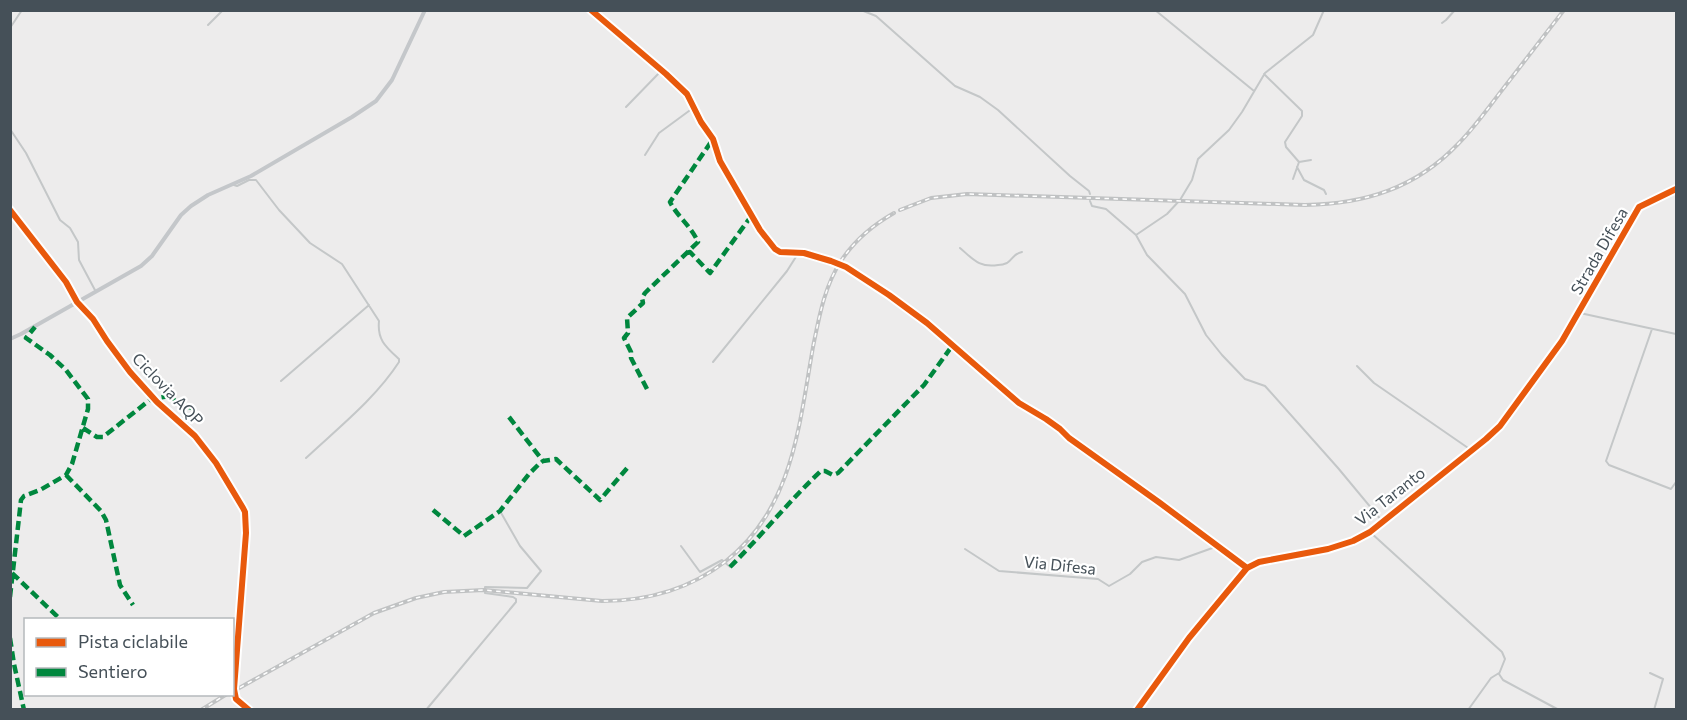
<svg xmlns="http://www.w3.org/2000/svg" width="1687" height="720" font-family="Commissioner,sans-serif">
<style>
.lines{fill:none;stroke-linecap:round;stroke-linejoin:round}
.street-tunnel{stroke:#cbcdce;stroke-width:2;stroke-dasharray:2 1;stroke-linecap:butt}
.street{stroke:#c4c7c8;stroke-width:2}
.secondary{stroke:#c4c7ca;stroke-width:4}
.rail-casing{stroke:#c0c2c3;stroke-width:4}
.rail{stroke:#fff;stroke-width:1.5;stroke-dasharray:4.5;stroke-linecap:butt}
.quiet{stroke:#00873e;stroke-width:4.5;stroke-dasharray:9 4.5;stroke-linecap:butt}
.cycleway-casing{stroke:#fff;stroke-width:10}
.cycleway{stroke:#e8590c;stroke-width:6}
.labels{text-anchor:middle;stroke-width:4.5;stroke-linejoin:round;paint-order:stroke}
.street-label{font-size:16px;fill:#455058;stroke:#fff}
</style>
<rect width="100%" height="100%" fill="#edecec"/>
<g class="lines">
<!-- street-tunnel -->
<path class="street-tunnel" d="M831,261L846,267"/>
<!-- street -->
<path class="street" d="M591,10L666,74L687,94L701,122L713,139L720,161L760,230L775,249L780,252L804,253L831,261
M861,10L876,16L955,86L980,97L998,110L1070,176L1089,191L1090,194
M1155,10L1254,91
M1442,23L1446,20L1455,10
M208,25L223,10
M10,28L22,10
M1264,74L1302,111V116L1285,142L1286,147L1299,162
M626,107L661,71
M10,129L26,153L60,220L70,228L78,242L79,260L96,292
M645,155L659,133L693,108
M1297,167L1304,180L1324,190L1326,194
M1293,179L1299,162L1311,160
M234,185L237,186L249,180H256L279,210L310,243L342,264L379,321C377,340 386,347 399,359V362C375,399 338,428 306,458
M1090,201L1092,206L1106,209L1136,235L1147,255L1185,294L1206,335L1222,355L1245,379L1265,386L1338,468L1382,521
M1136,235L1167,214L1180,200L1192,180L1198,159L1229,130L1242,112L1265,73L1313,35L1324,10
M960,248C973,259 979,268 998,265C1000,265 1005,264 1007,263C1013,259 1013,254 1022,252
M846,267L889,295L927,323L1019,403L1046,419L1060,429L1069,438L1160,503L1247,568
M1580,313L1676,334
M1652,329L1606,461L1609,465L1671,489L1676,482
M713,362L787,271L799,252
M1357,366L1374,383L1471,450
M281,381L369,305
M1370,532L1502,652L1505,659L1499,674L1503,680L1559,710
M681,546L700,572L722,560L730,567
M965,549L999,571L1098,579L1109,586L1130,574L1142,562L1156,557L1179,560L1218,546
M1650,673L1663,679L1654,710
M426,710L516,602V599L513,597L485,593V587L527,588L541,571L520,546L500,511
M1468,710L1491,678L1499,673"/>
<!-- secondary -->
<path class="secondary" d="M10,339L21,334L141,266L152,256L181,215L191,206L208,195L251,176L352,117L376,101L392,80L425,10
M1137,710L1189,638L1247,568L1259,562L1328,549L1353,541L1370,532L1486,439L1500,426L1562,341L1639,207L1676,189"/>
<defs>
<path id="rail" d="M900,210L931,198L967,194L1305,205C1365,204 1416,188 1458,144C1473,129 1486,111 1499,94C1521,66 1542,38 1564,10
M232,692L374,613L416,598L444,592L484,590L602,601C648,601 690,589 726,561C793,508 799,426 813,347C819,318 824,287 841,261C854,241 873,225 894,213
M201,710L227,694"/>
</defs>
<!-- rail casing -->
<use href="#rail" class="rail-casing"/>
<!-- rail -->
<use href="#rail" class="rail"/>
<!-- quiet -->
<path class="quiet" d="M687,253L690,252L710,273L752,215
M647,389L631,358V352L624,338L628,333L627,318L643,303L642,298L645,293L698,242C691,226 677,216 670,202L713,139
M509,417L543,461
M83,428L97,437H103L151,399L170,396L176,402L197,410
M66,475L101,511L106,520L120,585L133,605
M433,510L464,536L500,511L529,474L540,463L543,461L556,459L600,500L628,467
M730,567C761,536 789,501 821,471H825L833,475L838,473L924,385L952,346
M12,573L61,620
M10,597L21,500L24,496L40,490L66,475L72,464L88,409V399L66,370L50,355L26,338L35,327
M10,638L14,664L24,710"/>
<defs>
<path id="cycleway" d="M591,10L666,74L687,94L701,122L713,139L720,161L760,230L775,249L780,252L804,253L831,261L846,267L889,295L927,323L1019,403L1046,419L1060,429L1069,438L1160,503L1247,568
M10,210L66,282L77,302L93,319L107,341L130,372L157,402L195,436L216,463L243,508L245,512L246,533L234,689L236,699L249,710
M1137,710L1189,638L1247,568L1259,562L1328,549L1353,541L1370,532L1486,439L1500,426L1562,341L1639,207L1676,189"/>
</defs>
<!-- cycleway casing -->
<use href="#cycleway" class="cycleway-casing"/>
<!-- cycleway -->
<use href="#cycleway" class="cycleway"/>
</g>
<g class="labels">
<!-- street labels -->
<g class="street-label">
<text transform="translate(1599 251) rotate(-60)" y="6">Strada Difesa</text>
<text transform="translate(168 389) rotate(46)" y="6">Ciclovia AQP</text>
<text transform="translate(1390 496) rotate(-38)" y="6">Via Taranto</text>
<text transform="translate(1060 565) rotate(6)" y="6">Via Difesa</text>
</g>
</g>
<!-- border -->
<rect width="1687" height="720" fill="none" stroke="#455058" stroke-width="24"/>
<!-- legend -->
<rect x="24" y="618" width="210" height="78" fill="#ffffff" stroke="#b5b9bc" stroke-width="1.5"/>
<rect x="36" y="638" width="30" height="9" fill="#e8590c" stroke="#b5b9bc" stroke-width="1.5"/>
<text x="78" y="648" font-size="18" fill="#455058">Pista ciclabile</text>
<rect x="36" y="668" width="30" height="9" fill="#00873e" stroke="#b5b9bc" stroke-width="1.5"/>
<text x="78" y="678" font-size="18" fill="#455058">Sentiero</text>
</svg>
